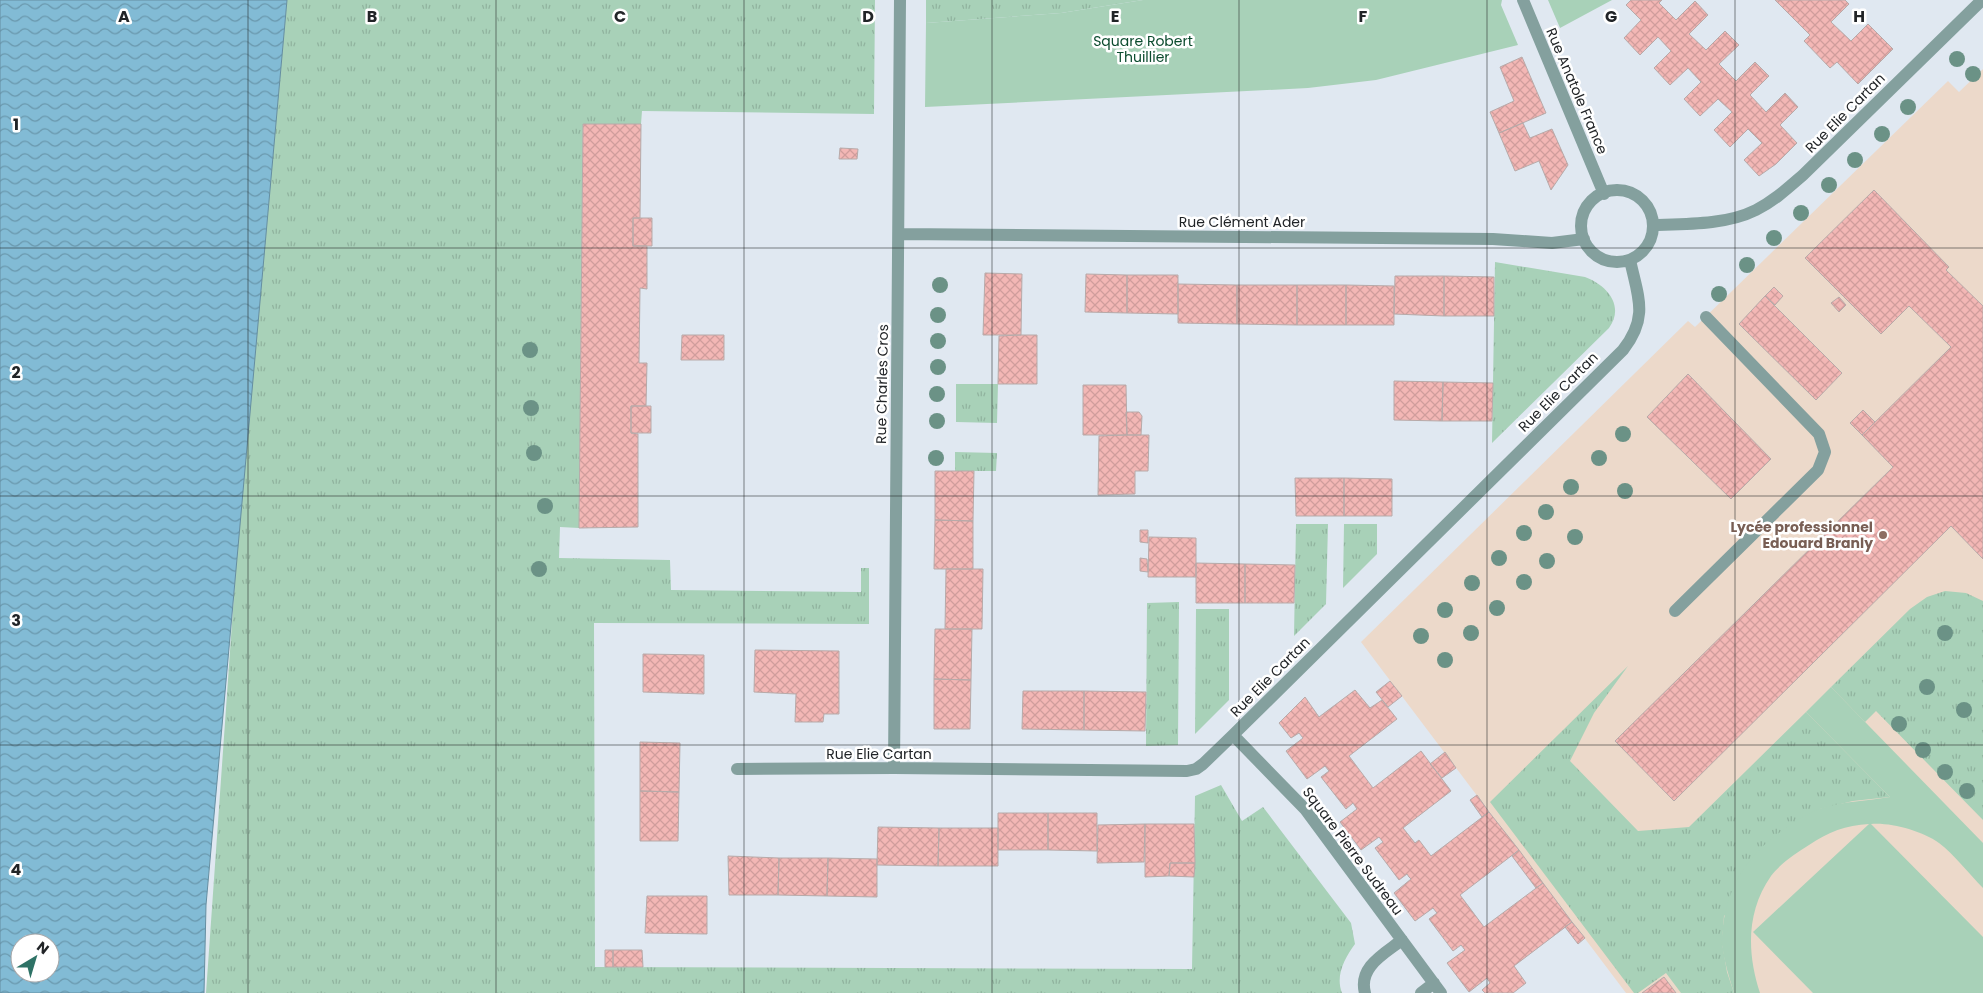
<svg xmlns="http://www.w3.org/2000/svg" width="1983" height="993" font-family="Poppins,sans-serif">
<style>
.education{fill:#ecd9ca}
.grass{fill:url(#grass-tufts)}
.park{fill:#a8d1b8}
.water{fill:url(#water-waves);stroke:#658ea1;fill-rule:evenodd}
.building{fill:url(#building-cross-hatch);stroke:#b7aaa9}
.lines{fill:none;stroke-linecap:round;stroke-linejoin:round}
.minor{stroke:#84a09e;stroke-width:12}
.tree{fill:#6b9286}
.grid{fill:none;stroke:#212427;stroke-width:1;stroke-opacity:0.55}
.education-dot{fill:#8d6e63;stroke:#fff;stroke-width:2}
.labels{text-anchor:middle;stroke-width:5;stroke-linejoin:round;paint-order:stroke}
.park-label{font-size:14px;fill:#0b4b2e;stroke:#fff}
.street-label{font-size:14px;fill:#212427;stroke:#fff}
.education-label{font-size:14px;font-weight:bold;fill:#785e54;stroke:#fff;text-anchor:end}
.grid-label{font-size:16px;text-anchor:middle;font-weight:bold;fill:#212427;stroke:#fff;stroke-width:5;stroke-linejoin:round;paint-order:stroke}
</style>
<defs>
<pattern id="grass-tufts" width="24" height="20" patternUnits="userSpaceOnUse" patternTransform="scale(1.25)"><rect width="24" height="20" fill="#a8d1b8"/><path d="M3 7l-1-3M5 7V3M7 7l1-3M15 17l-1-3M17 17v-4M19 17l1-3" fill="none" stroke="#90b39e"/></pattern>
<pattern id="water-waves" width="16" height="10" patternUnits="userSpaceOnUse" patternTransform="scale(1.25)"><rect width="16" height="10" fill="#82bbd5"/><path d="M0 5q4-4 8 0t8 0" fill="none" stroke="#6a98ad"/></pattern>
<pattern id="building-cross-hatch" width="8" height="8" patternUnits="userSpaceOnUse" patternTransform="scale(1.25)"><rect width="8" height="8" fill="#f3b7b5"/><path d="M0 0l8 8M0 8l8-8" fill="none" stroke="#d09d9c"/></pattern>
</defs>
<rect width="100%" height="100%" fill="#e0e8f1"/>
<!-- education -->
<path class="education" d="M1983,69V993H1626L1361,642L1688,321L1695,327L1948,81L1959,92Z"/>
<!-- grass -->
<path class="grass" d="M287,0H875L874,114L642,111L641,124H583L579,528L560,527L559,558L670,560L671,590L861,592V568H869V624L594,623L595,967L1192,969L1195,796L1221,785L1242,821L1263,807L1351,923L1355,944C1345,958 1335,975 1342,993H206L239,523Z
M926,0H1143L1061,13L926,23Z
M1495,262L1585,277C1607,285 1625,306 1609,328L1492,443Z
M956,384H998L997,423L956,422Z
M955,452L997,453L996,471H955Z
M1296,524H1328L1326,604L1294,636Z
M1344,524H1377V554L1343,588Z
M1945,591L1966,593L1983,601V820L1876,711L1865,722L1831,687L1910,609L1927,597Z
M1179,602L1178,745L1146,746L1147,603Z
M1196,609H1229V700L1195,734Z
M1628,666L1594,713L1570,761L1638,831L1689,827L1806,712L1890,797L1853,801L1820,809L1724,916L1722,943L1727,972L1734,993H1681L1666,973L1638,993H1634L1490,802Z"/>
<!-- park -->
<path class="park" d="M1143,0H1502L1501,5L1518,45L1376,80L1308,88L925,107L926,23L1061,13Z
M1548,0H1612L1560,28Z
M1831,687L1983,843V888C1969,874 1954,854 1939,843C1923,831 1890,822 1871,824L1983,937V993H1813L1753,932L1869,824C1846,825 1828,832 1809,845C1796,853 1780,864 1771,876C1746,912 1747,953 1760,993H1734C1729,977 1724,961 1722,945C1721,938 1723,932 1723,926C1728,887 1747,856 1779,833C1792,824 1806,813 1822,808C1844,801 1867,801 1890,797L1806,712Z"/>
<!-- water -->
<path class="water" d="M0,0H287L206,905L204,993H0ZM20,943H50V973H20Z"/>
<!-- building -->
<path class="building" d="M1631,0H1662L1659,3L1676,20L1695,1L1708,15L1689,34L1706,50L1725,31L1739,45L1719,64L1736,81L1755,62L1769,76L1750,95L1766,112L1785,93L1798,107L1780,125L1797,143L1776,164L1759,176L1744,160L1762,143L1748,129L1730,147L1714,130L1732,112L1718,99L1700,116L1684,99L1701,82L1688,68L1670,85L1654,68L1671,51L1658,37L1640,55L1624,38L1641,20L1626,5Z
M1775,0H1845L1849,4L1831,22L1851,41L1868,24L1893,49L1858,84L1837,62L1830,68L1804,41L1810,35Z
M1522,57L1546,113L1499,133L1490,112L1514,101L1500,67Z
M1523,123L1530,138L1552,129L1568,165L1551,190L1539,161L1515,171L1499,133Z
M583,124H641L640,218H633V246H647V289L640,288L639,363H647L646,406H631V433L638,434V527L579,528Z
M840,148L858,149L857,159H839Z
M1874,190L1949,267L1946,270L1983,306V559L1951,526L1674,801L1615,741L1893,467L1862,435L1951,347L1909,306L1881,334L1805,258Z
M633,218H652V246H633Z
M985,273L1022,274L1021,335H983Z
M1086,274L1127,275V313L1085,312Z
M1127,275H1178V314L1127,313Z
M1395,276H1444V316L1394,314Z
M1444,276L1494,277V316H1444Z
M1178,284L1237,285V324L1178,323Z
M1237,285H1297V325L1237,324Z
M1297,285H1346V325H1297Z
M1346,285L1394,286V325H1346Z
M1774,287L1783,296L1775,305L1765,296Z
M1765,296L1842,373L1816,400L1739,324Z
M1839,297L1846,305L1839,312L1831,303Z
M682,335H724V360H681Z
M1021,335H1037V384H998L999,336Z
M1688,374L1771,459L1731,499L1647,417Z
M1394,381L1443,382L1442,421L1394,420Z
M1443,382L1493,383L1492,421H1442Z
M1083,385H1126L1127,435H1083Z
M631,406H651V433H631Z
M1863,410L1875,422L1862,435L1850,423Z
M1126,412H1139L1142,416L1141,435H1127Z
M1127,435H1149L1148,471H1135V494L1098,495L1099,436Z
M935,471H974L973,521L935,520Z
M1295,478H1344V516H1296Z
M1344,478L1392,479V516H1344Z
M935,520L973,521V569H934Z
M1140,530H1148V543L1140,542Z
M1149,537L1196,538V577H1148Z
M1140,558L1147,559L1148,572L1140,571Z
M1196,563L1245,564V603H1196Z
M1245,564L1295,565L1294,603H1245Z
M946,569H983L982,629H945Z
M935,629H972L971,680L934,679Z
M755,650L839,651V714H824L823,722H795L796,694L754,692Z
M643,654L704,655V694L643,692Z
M934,679L971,680L970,729H934Z
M1390,681L1402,696L1388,707L1376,692Z
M1355,690L1370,708L1382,700L1397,719L1349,756L1373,788L1421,751L1451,791L1403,828L1415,843L1419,840L1431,856L1489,812L1519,850L1460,895L1484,927L1543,883L1572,922L1514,966L1526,983L1513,993H1485L1482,990L1490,983L1487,978L1469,992L1447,963L1465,950L1461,945L1453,951L1429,919L1437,913L1433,908L1415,921L1394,893L1411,879L1409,877L1407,874L1399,880L1375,848L1383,842L1379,837L1361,850L1340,822L1357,809L1353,803L1346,809L1321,777L1329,771L1325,766L1307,779L1286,751L1303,738L1299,733L1291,738L1279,723L1305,697L1319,717Z
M1023,691H1084V730L1022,729Z
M1084,691L1146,692L1145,731L1084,730Z
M640,742L680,743L679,792L640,791Z
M1445,752L1456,768L1442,778L1430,764Z
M640,791L679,792L678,841H640Z
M1477,795L1489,812L1482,817L1470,800Z
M998,813H1048V850H998Z
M1048,813H1097V851L1048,850Z
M1145,824L1144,862L1097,863L1098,825Z
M1145,824H1194L1195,863H1170L1169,876L1145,877Z
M878,827L939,828L938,866L877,865Z
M939,828H998V866H938Z
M1519,850L1543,883L1536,888L1512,856Z
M728,856L779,858L778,895H729Z
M779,858H828L827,896L778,895Z
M828,858L877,859V897L827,896Z
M1170,863H1195L1194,877L1169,876Z
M647,896H707V934L645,933Z
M1572,922L1585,938L1578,944L1565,927Z
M605,950H613V967H605Z
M613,950H642L643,967H613Z
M1664,977L1676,993H1642Z"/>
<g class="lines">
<!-- minor -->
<path class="minor" d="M1523,0L1604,194
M1581 226a36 36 0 1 1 72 0a36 36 0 1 1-72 0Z
M1653,225C1687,224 1726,225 1756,210C1774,201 1788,188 1803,175L1982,0
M899,234L1493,239L1552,243L1584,239
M1675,611L1818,470L1825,452L1819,434L1706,317
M1233,735L1305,809L1441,993
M894,768L900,0
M737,769L894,768L1187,771L1196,769L1203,764L1233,735L1623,350C1649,317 1638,297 1630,260
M1365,993C1358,967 1384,954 1402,940
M1421,993L1434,983"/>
</g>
<!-- trees -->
<g class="tree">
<circle cx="1957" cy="59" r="8"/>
<circle cx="1973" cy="74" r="8"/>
<circle cx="1908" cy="107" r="8"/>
<circle cx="1882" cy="134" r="8"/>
<circle cx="1855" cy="160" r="8"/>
<circle cx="1829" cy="185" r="8"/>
<circle cx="1801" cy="213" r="8"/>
<circle cx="1774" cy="238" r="8"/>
<circle cx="1747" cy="265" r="8"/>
<circle cx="940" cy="285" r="8"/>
<circle cx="1719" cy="294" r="8"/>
<circle cx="938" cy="315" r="8"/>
<circle cx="938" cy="341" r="8"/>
<circle cx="530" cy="350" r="8"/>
<circle cx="938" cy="367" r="8"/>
<circle cx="937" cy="394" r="8"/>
<circle cx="531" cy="408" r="8"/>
<circle cx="937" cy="421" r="8"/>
<circle cx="1623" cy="434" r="8"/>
<circle cx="534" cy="453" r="8"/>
<circle cx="936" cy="458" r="8"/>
<circle cx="1599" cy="458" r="8"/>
<circle cx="1571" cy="487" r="8"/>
<circle cx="1625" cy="491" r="8"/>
<circle cx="545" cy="506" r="8"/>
<circle cx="1546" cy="512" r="8"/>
<circle cx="1524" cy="533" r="8"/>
<circle cx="1575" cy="537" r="8"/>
<circle cx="1499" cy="558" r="8"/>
<circle cx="1547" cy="561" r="8"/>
<circle cx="539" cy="569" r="8"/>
<circle cx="1524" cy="582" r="8"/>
<circle cx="1472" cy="583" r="8"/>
<circle cx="1497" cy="608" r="8"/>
<circle cx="1445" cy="610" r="8"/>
<circle cx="1471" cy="633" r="8"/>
<circle cx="1945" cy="633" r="8"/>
<circle cx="1421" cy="636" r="8"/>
<circle cx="1445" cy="660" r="8"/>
<circle cx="1927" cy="687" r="8"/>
<circle cx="1964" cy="710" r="8"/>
<circle cx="1899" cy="724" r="8"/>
<circle cx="1923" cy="750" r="8"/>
<circle cx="1945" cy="772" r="8"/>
<circle cx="1967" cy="791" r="8"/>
</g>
<!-- grid -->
<path class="grid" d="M248,0V993M496,0V993M744,0V993M992,0V993M1239,0V993M1487,0V993M1735,0V993M0,248H1983M0,496H1983M0,745H1983"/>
<!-- markers -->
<circle class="education-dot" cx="1883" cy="535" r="5"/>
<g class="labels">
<!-- park labels -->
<g class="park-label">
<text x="1143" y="46">Square Robert<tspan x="1143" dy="16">Thuillier</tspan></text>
</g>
<!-- street labels -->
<g class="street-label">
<text transform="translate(1577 91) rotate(67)" y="5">Rue Anatole France</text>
<text transform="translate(1845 113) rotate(-45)" y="5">Rue Elie Cartan</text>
<text x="1242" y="227">Rue Clément Ader</text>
<text transform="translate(882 384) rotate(-89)" y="5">Rue Charles Cros</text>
<text transform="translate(1558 392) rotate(-45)" y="5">Rue Elie Cartan</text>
<text transform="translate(1270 677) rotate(-45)" y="5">Rue Elie Cartan</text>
<text x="879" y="759">Rue Elie Cartan</text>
<text transform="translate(1353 851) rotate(53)" y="5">Square Pierre Sudreau</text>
</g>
<!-- education labels -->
<g class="education-label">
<text x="1873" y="532">Lycée professionnel<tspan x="1873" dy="16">Edouard Branly</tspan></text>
</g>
</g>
<g class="grid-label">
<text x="124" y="22">A</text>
<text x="372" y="22">B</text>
<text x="620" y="22">C</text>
<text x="868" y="22">D</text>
<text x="1115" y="22">E</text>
<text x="1363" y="22">F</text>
<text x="1611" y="22">G</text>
<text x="1859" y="22">H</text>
<text x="16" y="130">1</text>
<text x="16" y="378">2</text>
<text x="16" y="626">3</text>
<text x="16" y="875">4</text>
</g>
<!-- north arrow -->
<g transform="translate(35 958) rotate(38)"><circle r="24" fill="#ffffff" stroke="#a6a7a9"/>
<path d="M0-4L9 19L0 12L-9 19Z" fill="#2e7266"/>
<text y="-8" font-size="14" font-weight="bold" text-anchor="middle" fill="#212427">N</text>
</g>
</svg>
